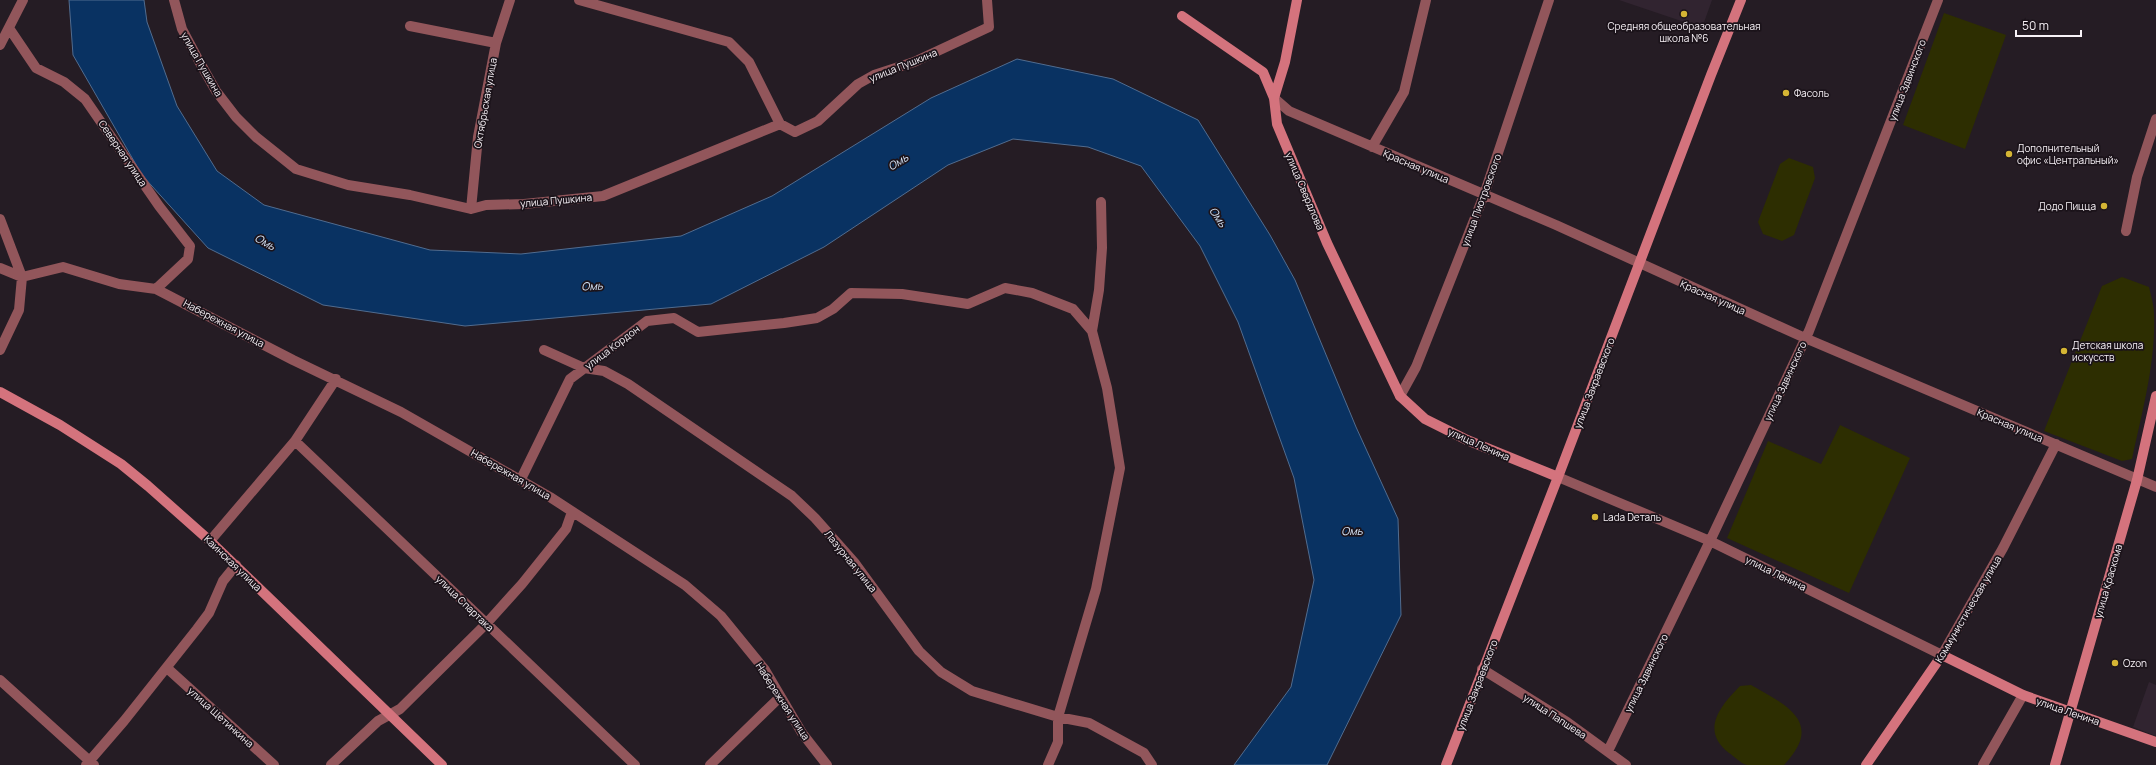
<svg xmlns="http://www.w3.org/2000/svg" width="2156" height="765" font-family="Manrope,sans-serif">
<style>
.built{fill:#312430}
.green{fill:#2d2e01}
.water{fill:#093262;stroke:#516c8f}
.lines{fill:none;stroke-linecap:round;stroke-linejoin:round}
.street{stroke:#92565b;stroke-width:10}
.secondary{stroke:#d4737d;stroke-width:10}
.poi-dot{fill:#d5b534;stroke:#1b131a;stroke-width:1.5}
.labels{text-anchor:middle;stroke-width:3.5;stroke-linejoin:round;paint-order:stroke}
.poi-label{font-size:10px;fill:#f8f2f7;stroke:#1b131a;text-anchor:start}
.street-label{font-size:10px;fill:#f8f2f7;stroke:#1b131a}
.water-label{font-size:11px;font-style:italic;fill:#d4e2f4;stroke:#1b131a}
</style>
<rect width="100%" height="100%" fill="#251c24"/>
<!-- built -->
<path class="built" d="M1619,0H1712L1702,28Z
M2149,682L2156,685V736L2133,727Z"/>
<!-- green -->
<path class="green" d="M1944,13L2006,35L1965,149L1903,125Z
M1789,158L1813,167L1815,178L1794,235L1782,241L1763,234L1758,222L1780,164Z
M2122,277L2149,287C2151,296 2154,305 2154,314C2156,362 2142,412 2132,459L2122,461L2044,431L2102,286Z
M1840,425L1910,458L1849,593L1727,538L1768,441L1821,464Z
M1751,685C1786,705 1825,722 1784,765C1772,765 1758,765 1747,765C1741,764 1734,756 1729,753C1700,731 1720,706 1740,686Z"/>
<!-- water -->
<path class="water" d="M69,0H144L147,22L177,106L217,171L264,205L430,250L521,254L681,236L772,196L931,98L1017,59L1113,79L1198,120L1270,235L1295,280L1356,427L1398,519L1401,615L1327,765H1234L1291,687L1314,580L1294,478L1238,322L1200,246L1141,166L1088,147L1013,139L948,165L824,247L711,304L465,326L323,305L208,248L142,175L73,55Z"/>
<g class="lines">
<!-- street -->
<path class="street" d="M174,0L182,29L199,61L216,91L236,117L256,137L296,169L348,185L410,195L471,209L486,205L524,204L603,196L780,124L795,132L818,121L858,84L874,75L914,62L989,27L987,0
M579,0L729,42L749,62L780,124
M410,26L496,43
M9,28L36,68L64,82L85,99L159,206L190,246L188,259L156,289
M0,45L23,0
M1274,98L1289,111L1556,225L1805,338L2156,487
M1372,147L1404,92L1426,0
M471,209L478,137L496,43L510,0
M0,219L22,277L19,310L0,350
M2126,231L2137,177L2156,119
M0,268L22,277L63,267L119,284L156,289L293,360L401,412L550,497L685,585L721,616L765,670L802,733L827,765
M1092,331L1099,290L1102,248L1101,202
M544,350L584,368L604,371L628,384L792,496L815,518L854,562L919,651L941,672L972,691L1058,717L1089,723L1144,753L1152,765
M1400,396L1416,367L1484,195L1549,0
M295,441L635,765
M1558,477L1710,541L1942,655L2003,548L2056,444
M521,479L570,379L647,321L674,318L698,332L784,323L817,318L833,309L851,293L902,294L968,304L1005,288L1032,293L1073,309L1092,331L1107,388L1120,468L1096,589L1058,717V742L1048,765
M210,541L295,441L336,379
M167,668L274,765
M1482,669L1567,722L1626,765
M0,680L94,765
M1608,751L1710,541L1809,331L1938,0
M86,765L124,721L197,629L209,613L223,581L236,565
M331,765L378,721L400,709L486,624L522,584L566,529L572,512
M710,765L780,697
M1983,765L2023,695"/>
<!-- secondary -->
<path class="secondary" d="M1182,16L1263,72L1274,98L1277,124L1327,243L1400,396L1425,419L1467,440L1558,477
M1274,98L1285,62L1297,0
M0,392L60,425L121,464L148,486L210,541L442,765
M1446,765L1558,477L1711,75L1741,0
M1866,765L1942,655L2023,695L2156,742
M2055,765L2137,480L2156,396"/>
</g>
<!-- markers -->
<g class="poi-dot">
<circle cx="1684" cy="14" r="4"/>
<circle cx="1786" cy="93" r="4"/>
<circle cx="2009" cy="154" r="4"/>
<circle cx="2104" cy="206" r="4"/>
<circle cx="2064" cy="351" r="4"/>
<circle cx="1595" cy="517" r="4"/>
<circle cx="2115" cy="663" r="4"/>
</g>
<g class="labels">
<!-- poi labels -->
<g class="poi-label">
<text x="1684" y="30" text-anchor="middle">Средняя общеобразовательная<tspan x="1684" dy="12">школа №6</tspan></text>
<text x="1794" y="97">Фасоль</text>
<text x="2017" y="152">Дополнительный<tspan x="2017" dy="12">офис «Центральный»</tspan></text>
<text x="2096" y="210" text-anchor="end">Додо Пицца</text>
<text x="2072" y="349">Детская школа<tspan x="2072" dy="12">искусств</tspan></text>
<text x="1603" y="521">Lada Dеталь</text>
<text x="2123" y="667">Ozon</text>
</g>
<!-- street labels -->
<g class="street-label">
<text transform="translate(202 64) rotate(60)" y="4">улица Пушкина</text>
<text transform="translate(903 65) rotate(-22)" y="4">улица Пушкина</text>
<text transform="translate(1907 80) rotate(-69)" y="4">улица Здвинского</text>
<text transform="translate(485 103) rotate(-80)" y="4">Октябрьская улица</text>
<text transform="translate(123 153) rotate(56)" y="4">Северная улица</text>
<text transform="translate(1416 166) rotate(23)" y="4">Красная улица</text>
<text transform="translate(1305 191) rotate(67)" y="4">улица Свердлова</text>
<text transform="translate(556 200) rotate(-5)" y="4">улица Пушкина</text>
<text transform="translate(1481 200) rotate(-70)" y="4">улица Пиотровского</text>
<text transform="translate(1713 297) rotate(24)" y="4">Красная улица</text>
<text transform="translate(224 323) rotate(28)" y="4">Набережная улица</text>
<text transform="translate(612 347) rotate(-37)" y="4">улица Кордон</text>
<text transform="translate(1785 381) rotate(-65)" y="4">улица Здвинского</text>
<text transform="translate(1594 383) rotate(-69)" y="4">улица Закраевского</text>
<text transform="translate(2010 425) rotate(23)" y="4">Красная улица</text>
<text transform="translate(1479 444) rotate(24)" y="4">улица Ленина</text>
<text transform="translate(511 474) rotate(30)" y="4">Набережная улица</text>
<text transform="translate(851 561) rotate(51)" y="4">Лазурная улица</text>
<text transform="translate(233 563) rotate(44)" y="4">Каинская улица</text>
<text transform="translate(1776 573) rotate(26)" y="4">улица Ленина</text>
<text transform="translate(2108 581) rotate(-74)" y="4">улица Краскома</text>
<text transform="translate(465 603) rotate(44)" y="4">улица Спартака</text>
<text transform="translate(1968 609) rotate(-60)" y="4">Коммунистическая улица</text>
<text transform="translate(1646 673) rotate(-64)" y="4">улица Здвинского</text>
<text transform="translate(1477 685) rotate(-69)" y="4">улица Закраевского</text>
<text transform="translate(783 701) rotate(57)" y="4">Набережная улица</text>
<text transform="translate(2068 711) rotate(19)" y="4">улица Ленина</text>
<text transform="translate(1555 716) rotate(33)" y="4">улица Папшева</text>
<text transform="translate(221 717) rotate(42)" y="4">улица Щетинкина</text>
</g>
<!-- water labels -->
<g class="water-label">
<text transform="translate(898 162) rotate(-32)" y="4">Омь</text>
<text transform="translate(1218 217) rotate(57)" y="4">Омь</text>
<text transform="translate(265 242) rotate(29)" y="4">Омь</text>
<text transform="translate(592 286) rotate(-3)" y="4">Омь</text>
<text x="1352" y="535">Омь</text>
</g>
</g>
<!-- scale -->
<path d="M2016 30v6h65v-6" fill="none" stroke="#f8f2f7" stroke-width="2"/>
<text x="2022" y="30" font-size="12" fill="#f8f2f7" stroke="#1b131a" stroke-width="3" paint-order="stroke">50 m</text>
</svg>
